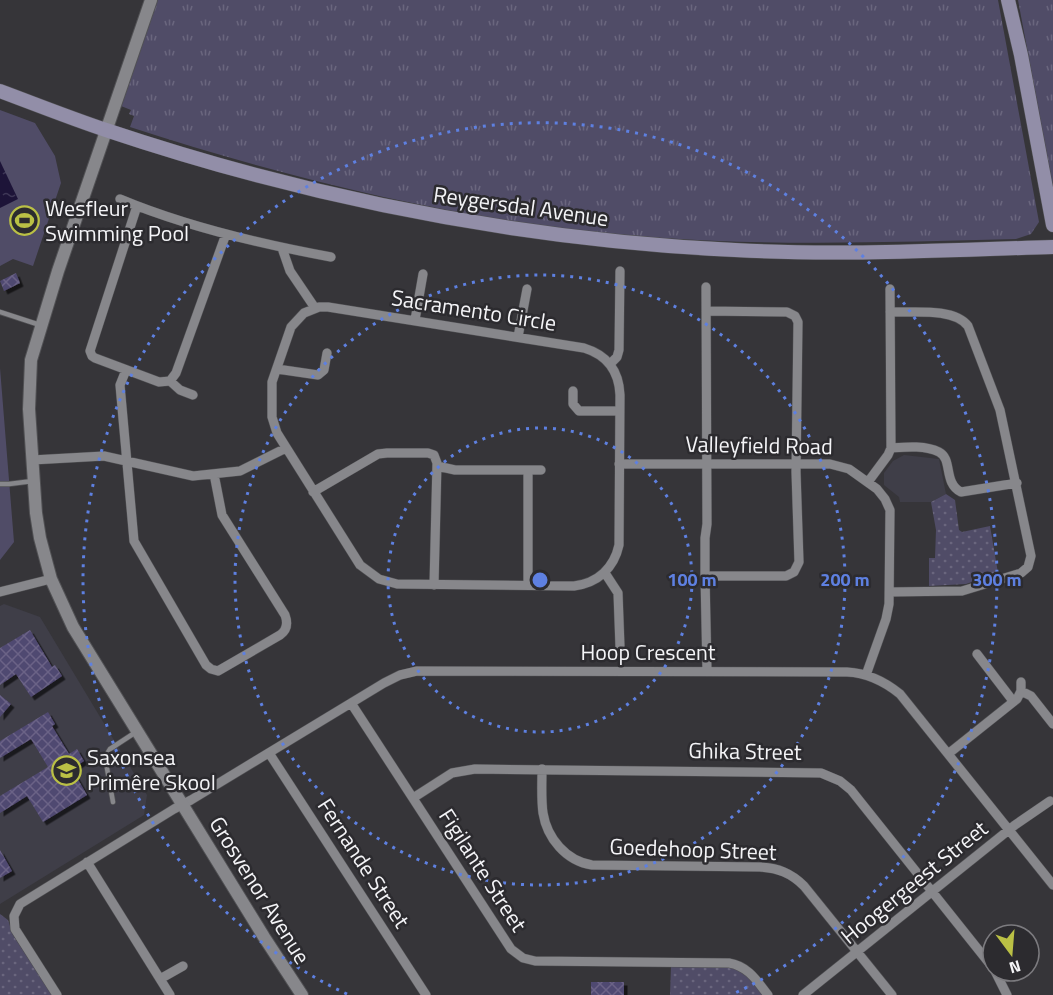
<svg xmlns="http://www.w3.org/2000/svg" width="1053" height="995" font-family="'Titillium Web',sans-serif">
<style>
.built{fill:#3f3e48}
.grass{fill:url(#grass-tufts)}
.park{fill:url(#park-dots)}
.pitch{fill:#504c67}
.water{fill:url(#water-ripples)}
.building{fill:url(#building-cross-hatch);filter:url(#shadow)}
.lines{fill:none;stroke-linecap:round;stroke-linejoin:round}
.service-casing{stroke:#515154;stroke-width:6}
.minor-casing{stroke:#515154;stroke-width:10}
.tertiary-casing{stroke:#515154;stroke-width:14}
.secondary-casing{stroke:#515154;stroke-width:15}
.service{stroke:#87878b;stroke-width:4.5}
.minor{stroke:#87878b;stroke-width:9}
.tertiary{stroke:#87878b;stroke-width:12}
.secondary{stroke:#928ea8;stroke-width:14}
.ring{fill:none;stroke:#5e80e1;stroke-width:3;stroke-dasharray:3 6}
.labels{text-anchor:middle;stroke-width:5;stroke-linejoin:round;paint-order:stroke}
.street-label{font-size:22px;fill:#f4f4f7;stroke:#2c2b2f}
.poi-label{font-size:22px;fill:#f4f4f7;stroke:#2c2b2f;text-anchor:start}
.centre{fill:#5e80e1;stroke:#2c2b2f;stroke-width:3}
.ring-label{font-size:18px;text-anchor:middle;font-weight:bold;fill:#5e80e1;stroke:#2c2b2f;stroke-width:5;stroke-linejoin:round;paint-order:stroke}
</style>
<defs>
<pattern id="grass-tufts" width="24" height="20" patternUnits="userSpaceOnUse" patternTransform="scale(1.5)"><rect width="24" height="20" fill="#504c67"/><path d="M3 7l-1-3M5 7V3M7 7l1-3M15 17l-1-3M17 17v-4M19 17l1-3" fill="none" stroke="#6a667e"/></pattern>
<pattern id="park-dots" width="8" height="8" patternUnits="userSpaceOnUse" patternTransform="scale(1.5)"><rect width="8" height="8" fill="#504c67"/><path d="M2 2h.1M6 6h.1" fill="none" stroke="#6a667e" stroke-width="1.8" stroke-linecap="round"/></pattern>
<pattern id="water-ripples" width="26" height="14" patternUnits="userSpaceOnUse" patternTransform="scale(1.5)"><rect width="26" height="14" fill="#1d1438"/><path d="M2 4q2-2 4 0t4 0M15 11q2-2 4 0t4 0" fill="none" stroke="#3e3756"/></pattern>
<pattern id="building-cross-hatch" width="8" height="8" patternUnits="userSpaceOnUse" patternTransform="scale(1.5)"><rect width="8" height="8" fill="#504871"/><path d="M0 0l8 8M0 8l8-8" fill="none" stroke="#6a6386"/></pattern>
<filter id="shadow"><feDropShadow dx="3.5" dy="3.5" stdDeviation="0" flood-color="#0009"/></filter>
</defs>
<rect width="100%" height="100%" fill="#363539"/>
<!-- built -->
<path class="built" d="M904,455L939,459L946,494L931,502H900L899,497L884,485V473L893,461Z
M4,604L40,617L147,795L144,815L0,904V606Z"/>
<!-- grass -->
<path class="grass" d="M157,0H998L1039,222L1031,234L1016,239C898,242 780,246 662,238C481,226 302,183 130,127L134,116L129,114L131,110L121,106Z
M1018,0H1053V187Z"/>
<!-- park -->
<path class="park" d="M946,494L955,500L959,530L962,532L990,526L998,573L966,584L929,586V558H935L936,530L931,502Z
M0,914L8,920L13,935L52,995H0Z
M671,967C689,967 725,963 741,971C750,977 756,987 763,995H670Z"/>
<!-- pitch -->
<path class="pitch" d="M0,110L35,123L55,156L61,183L33,266L13,259L0,266Z
M0,368L14,542L0,560Z"/>
<!-- water -->
<path class="water" d="M0,161L18,199L0,208Z"/>
<!-- building -->
<path class="building" d="M16,273L20,283L4,291L0,281Z
M30,630L52,667L55,665L62,676L31,697L16,674L0,685V648Z
M0,695L11,704L0,717Z
M48,712L55,724L52,726L69,754L77,749L84,761L72,769L87,795L43,822L27,796L0,813V796L48,767L31,739L0,758V741Z
M0,850L12,871L0,878Z
M591,982H624V995H591Z"/>
<g class="lines">
<defs>
<path id="service" d="M0,312L40,325
M0,484H9L33,481
M113,802L105,757L110,749L136,732"/>
<path id="minor" d="M120,199C187,227 260,244 331,257
M137,206L90,351L92,356L95,358L159,382L170,381L176,373L226,234
M282,248L290,271L315,308
M706,287L707,524L705,538V576H786L794,572L799,562L796,472L798,322L795,316L787,312L706,311
M319,307H328L584,348C607,355 619,371 620,395L619,545C614,568 598,583 574,586L397,584L379,579L360,565L277,433L272,417V382L291,327L304,313Z
M890,312C911,313 954,307 968,326L1000,410L1031,556L1028,567L1021,573L962,591L890,592
M415,320L423,274
M518,337L527,289
M610,364L617,357L619,350L620,271
M277,369L318,375L324,370L327,353
M126,370L120,385L134,541L206,665L211,669L218,671L280,635C287,630 288,623 285,615L222,515L214,474
M170,381L180,390L193,395
M573,391V404L579,411H619
M891,448C905,447 925,445 939,452C953,459 943,483 961,492L1017,483
M32,460L104,456L193,476L240,471L286,448
M619,464H830L849,469L877,489L885,499L890,510L889,604L886,619L866,675
M437,466L455,470H541
M528,470V585
M868,482L888,455L891,448L890,289
M313,492L378,454L387,453H428L434,455L437,463L434,585
M605,573L618,593L620,647
M705,576L707,671
M0,592L51,579
M977,654L1013,701
M1021,691L1031,696L1053,724
M351,703L511,949L523,958L535,961L729,963C748,966 757,981 768,995
M269,753L426,995
M948,754L1017,699L1021,691V682
M542,769C542,783 541,799 543,813C547,838 566,861 592,865L760,867C778,868 791,873 804,886L892,995
M413,798L452,773L475,769L821,773L840,781L851,790L993,968
M87,862L170,995
M995,971L1007,995
M160,979L183,966
M57,995L15,929L14,916L20,904L174,809L191,800L384,683L400,675L417,671L847,672C867,673 884,681 900,694L1053,885
M803,995L1015,825L1050,801"/>
<path id="tertiary" d="M151,0L58,271L31,360L29,409L36,513L40,538L51,579L73,627L264,937L302,995"/>
<path id="secondary" d="M1008,0L1021,55L1053,225
M0,91C35,104 70,118 106,130C309,198 521,240 735,250C841,256 947,250 1053,247"/>
</defs>
<!-- service casing -->
<use href="#service" class="service-casing"/>
<!-- minor casing -->
<use href="#minor" class="minor-casing"/>
<!-- tertiary casing -->
<use href="#tertiary" class="tertiary-casing"/>
<!-- secondary casing -->
<use href="#secondary" class="secondary-casing"/>
<!-- service -->
<use href="#service" class="service"/>
<!-- minor -->
<use href="#minor" class="minor"/>
<!-- tertiary -->
<use href="#tertiary" class="tertiary"/>
<!-- secondary -->
<use href="#secondary" class="secondary"/>
</g>
<!-- distance rings -->
<g class="ring">
<circle cx="540" cy="580" r="152"/>
<circle cx="540" cy="580" r="305"/>
<path d="M347 994A457 457 0 1 1 733 994"/>
</g>
<!-- icons -->
<defs>
<symbol id="stadium-ring" viewBox="-11 -11 22 22"><circle r="9.5" fill="#2c2b2f" stroke="#bac045" stroke-width="1.5"/><path d="M0-5a6.5 5 0 1 0 0 10a6.5 5 0 1 0 0-10ZM-3.5-1.8h7v3.6h-7Z" fill="#bac045"/></symbol>
<symbol id="school-ring" viewBox="-11 -11 22 22"><circle r="9.5" fill="#2c2b2f" stroke="#bac045" stroke-width="1.5"/><path d="M0-5L7-2L0 1L-7-2ZM-4 1L0 2.5L4 1V4Q0 6-4 4Z" fill="#bac045"/></symbol>
</defs>
<g fill-rule="evenodd">
<use href="#stadium-ring" x="8" y="204" width="33" height="33"/>
<use href="#school-ring" x="50" y="754" width="33" height="33"/>
</g>
<g class="labels">
<!-- street labels -->
<g class="street-label">
<text transform="translate(521 206) rotate(8)" y="8">Reygersdal Avenue</text>
<text transform="translate(474 310) rotate(9)" y="8">Sacramento Circle</text>
<text transform="translate(759 445) rotate(1)" y="8">Valleyfield Road</text>
<text x="648" y="660">Hoop Crescent</text>
<text transform="translate(745 751) rotate(1)" y="8">Ghika Street</text>
<text transform="translate(693 849) rotate(2)" y="8">Goedehoop Street</text>
<text transform="translate(364 863) rotate(57)" y="8">Fernande Street</text>
<text transform="translate(483 870) rotate(57)" y="8">Figilante Street</text>
<text transform="translate(914 882) rotate(-39)" y="8">Hoogergeest Street</text>
<text transform="translate(260 890) rotate(58)" y="8">Grosvenor Avenue</text>
</g>
<!-- poi labels -->
<g class="poi-label">
<text x="45" y="216">Wesfleur<tspan x="45" dy="25">Swimming Pool</tspan></text>
<text x="87" y="765">Saxonsea<tspan x="87" dy="25">Primêre Skool</tspan></text>
</g>
</g>
<circle cx="540" cy="580" r="9" class="centre"/>
<g class="ring-label">
<text x="692" y="586">100 m</text>
<text x="845" y="586">200 m</text>
<text x="997" y="586">300 m</text>
</g>
<!-- north arrow -->
<g transform="translate(1011 953) rotate(164)"><circle r="28" fill="#2c2b2f" stroke="#7c7b7f" stroke-width="1.5"/>
<path d="M0-4.5L10 22L0 15L-10 22Z" fill="#bac045"/>
<text y="-9" font-size="16" font-weight="bold" text-anchor="middle" fill="#f4f4f7">N</text>
</g>
</svg>
